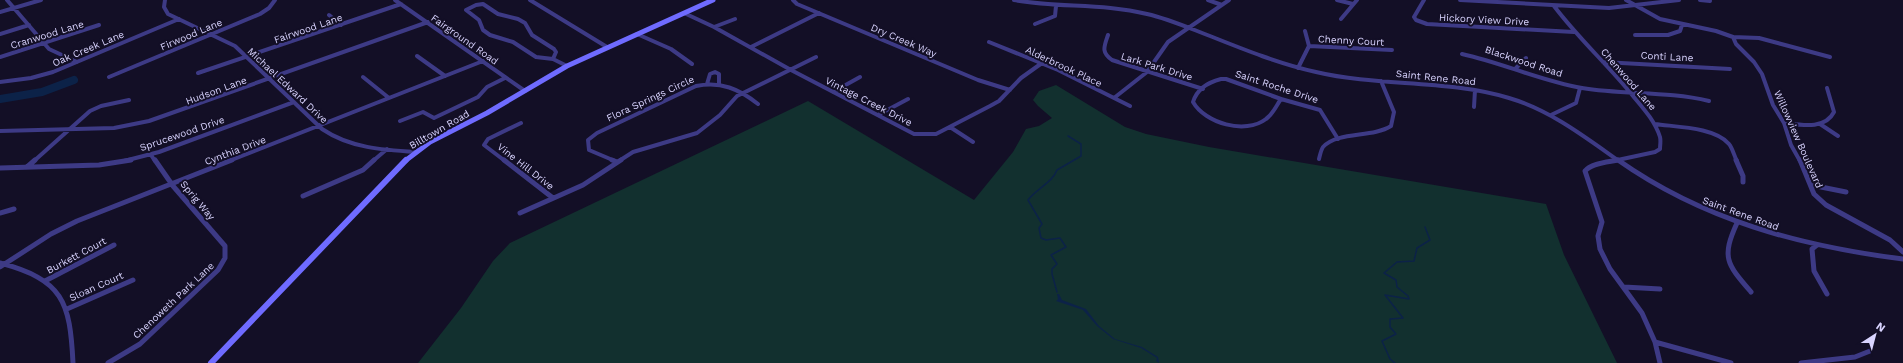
<svg xmlns="http://www.w3.org/2000/svg" width="1903" height="363" font-family="'Work Sans',sans-serif">
<style>
.green{fill:#12302f}
.water{fill:#0c2248}
.lines{fill:none;stroke-linecap:round;stroke-linejoin:round}
.stream{stroke:#0c2248;stroke-width:1.5}
.river{stroke:#0c2248;stroke-width:8}
.street-far1{stroke:#3d3a85;stroke-width:4}
.street{stroke:#3d3a85;stroke-width:5}
.secondary-far1{stroke:#6f6bff;stroke-width:5}
.secondary{stroke:#6f6bff;stroke-width:6}
.labels{text-anchor:middle;stroke-width:4;stroke-linejoin:round;paint-order:stroke}
.street-label{font-size:10px;fill:#d9d4ff;stroke:#130f26}
</style>
<rect width="100%" height="100%" fill="#130f26"/>
<!-- green -->
<path class="green" d="M1056,85L1125,127L1146,134L1209,147L1546,204L1564,255L1617,363H418L461,308L493,261L510,243L808,101L974,200L1013,152L1026,129L1039,126L1052,118L1038,106L1033,100L1039,91Z"/>
<!-- water -->
<path class="water" d="M1057,294H1059L1062,300L1086,309L1099,326L1115,339L1142,347L1158,357L1159,363L1156,361L1157,358L1141,348L1113,339L1097,326L1083,310L1056,301L1058,299Z"/>
<g class="lines">
<!-- stream -->
<path class="stream" d="M1057,292L1052,274V269L1057,264L1051,255L1066,247L1060,238L1046,240L1041,238L1039,228L1042,224L1028,200C1036,189 1053,182 1057,170L1081,156V144L1068,136
M1395,363L1390,359L1382,341L1396,334L1390,327V319L1403,318L1385,295L1409,299L1408,296L1397,287L1396,280L1384,273L1397,262L1414,261L1417,248L1430,240L1425,227"/>
<!-- river -->
<path class="river" d="M0,99L42,92L74,80"/>
<!-- street-far1 -->
<path class="street-far1" d="M7,0L49,49L77,62
M165,0L164,7L168,14L235,46L322,129C350,148 383,150 416,152
M395,0L525,91
M530,0L607,47
M793,0L797,4L978,80L1010,90
M1014,0C1058,8 1103,3 1147,14C1169,19 1189,28 1210,36C1245,50 1280,64 1316,72C1379,87 1446,79 1509,98C1550,110 1585,137 1619,161
M1208,0L1222,5
M1337,0L1353,4
M1424,0L1414,17L1416,20L1427,24L1574,32
M1460,0L1609,8L1679,0
M1626,0L1660,19L1716,31L1733,37L1736,44L1754,62L1762,74L1773,105L1784,123L1791,145L1800,161
M1700,0L1710,1
M483,4L498,14L518,19L525,23L532,35L554,49L556,52L553,59L536,57L513,42L490,35L483,30L479,20L466,10L476,5Z
M1554,6C1578,38 1608,65 1633,96C1643,108 1655,121 1660,137C1661,141 1660,145 1660,149L1655,152L1613,161
M0,12L41,0
M684,13L714,27L791,70L914,134H936L990,106L999,101L1021,78L1042,63
M329,15L341,25
M1341,19L1357,0
M1035,24L1055,16L1056,6
M714,27L735,19
M0,34L29,25
M637,34L671,49L692,64
M1108,35C1104,47 1101,52 1112,60L1203,89
M1635,35H1668L1680,31L1682,25
M1733,37L1759,38L1830,57
M989,42L1058,70L1130,106
M1309,46L1392,50
M751,47L819,13
M1462,54C1503,63 1541,81 1582,88C1624,95 1667,91 1709,101
M417,56L445,76
M0,57L99,25
M553,59L567,66
M1603,62L1730,69
M1298,68L1309,46L1305,31
M1516,68L1526,58
M198,73L401,4
M109,77L260,14L269,8L275,0
M363,77L389,98
M1221,79H1226L1281,99C1276,106 1273,114 1266,119C1245,135 1205,123 1193,102C1197,89 1209,82 1221,79Z
M0,82L31,78L53,72L179,19
M707,84L710,74L715,72L719,74V84
M833,92L860,77
M1114,98L1147,72L1168,42L1229,0
M1281,99L1320,110L1338,139
M1474,107L1475,90
M878,115L908,99
M1551,115L1576,103L1580,88
M400,121L423,112L434,118L478,97L487,87L505,78
M1784,123C1801,125 1825,130 1834,112L1827,88
M1655,124C1675,127 1715,127 1729,144C1733,149 1734,156 1737,161
M1820,124L1838,136
M950,127L973,142
M0,131L114,128L149,121L428,22
M151,155L155,161
M1319,159C1320,155 1321,150 1323,147C1338,131 1372,138 1391,126L1394,112L1381,81
M34,161L90,111L101,106L129,100
M124,161L159,152L294,102
M229,161L483,61
M373,161L387,149
M505,161L484,145L488,139L521,123
M615,161L589,150L588,140L597,133L696,86C721,81 739,89 758,104
M619,161L633,152L697,133L720,115L737,96L816,57"/>
<!-- street -->
<path class="street" d="M504,160L553,198
M612,160L617,162
M1618,160C1703,220 1800,246 1903,259
M1618,160C1609,162 1591,163 1585,171L1602,222L1598,236L1600,249L1610,269L1642,313L1655,342L1660,363
M1736,160L1743,176V182
M1800,160L1814,194L1826,205L1890,240L1903,252
M27,167L35,160
M0,168L99,165L131,160
M1811,185L1846,192
M303,196L363,170L374,160
M0,213L14,209
M520,213L583,185L621,160
M1737,223C1721,258 1727,264 1751,292
M1817,245L1812,249L1814,271L1827,294
M0,263C63,280 70,301 73,363
M0,267L51,234L77,221L232,160
M45,281L114,245
M1624,287L1660,289
M67,309L133,280
M1655,342L1731,363
M108,363L140,344L218,270L225,258V246L173,186L155,160
M1801,363L1855,357L1870,351"/>
<!-- secondary-far1 -->
<path class="secondary-far1" d="M405,161L430,142L487,113L567,66L713,0"/>
<!-- secondary -->
<path class="secondary" d="M211,363L406,160"/>
</g>
<g class="labels">
<!-- street labels -->
<g class="street-label">
<text transform="translate(1484 19) rotate(3)" y="4">Hickory View Drive</text>
<text transform="translate(308 28) rotate(-19)" y="4">Fairwood Lane</text>
<text transform="translate(47 34) rotate(-17)" y="4">Cranwood Lane</text>
<text transform="translate(191 34) rotate(-23)" y="4">Firwood Lane</text>
<text transform="translate(465 39) rotate(35)" y="4">Fairground Road</text>
<text transform="translate(904 40) rotate(23)" y="4">Dry Creek Way</text>
<text transform="translate(1351 40) rotate(3)" y="4">Chenny Court</text>
<text transform="translate(88 48) rotate(-23)" y="4">Oak Creek Lane</text>
<text transform="translate(1667 56) rotate(3)" y="4">Conti Lane</text>
<text transform="translate(1524 61) rotate(18)" y="4">Blackwood Road</text>
<text transform="translate(1064 66) rotate(25)" y="4">Alderbrook Place</text>
<text transform="translate(1157 66) rotate(17)" y="4">Lark Park Drive</text>
<text transform="translate(1436 77) rotate(6)" y="4">Saint Rene Road</text>
<text transform="translate(1629 79) rotate(49)" y="4">Chenwood Lane</text>
<text transform="translate(288 85) rotate(43)" y="4">Michael Edward Drive</text>
<text transform="translate(1277 86) rotate(18)" y="4">Saint Roche Drive</text>
<text transform="translate(216 90) rotate(-20)" y="4">Hudson Lane</text>
<text transform="translate(650 98) rotate(-25)" y="4">Flora Springs Circle</text>
<text transform="translate(869 101) rotate(27)" y="4">Vintage Creek Drive</text>
<text transform="translate(439 129) rotate(-30)" y="4">Billtown Road</text>
<text transform="translate(182 133) rotate(-19)" y="4">Sprucewood Drive</text>
<text transform="translate(1799 139) rotate(66)" y="4">Willowview Boulevard</text>
<text transform="translate(235 150) rotate(-21)" y="4">Cynthia Drive</text>
<text transform="translate(526 166) rotate(38)" y="4">Vine Hill Drive</text>
<text transform="translate(198 200) rotate(50)" y="4">Sprig Way</text>
<text transform="translate(1741 213) rotate(20)" y="4">Saint Rene Road</text>
<text transform="translate(76 255) rotate(-28)" y="4">Burkett Court</text>
<text transform="translate(96 286) rotate(-24)" y="4">Sloan Court</text>
<text transform="translate(173 300) rotate(-43)" y="4">Chenoweth Park Lane</text>
</g>
</g>
<!-- north arrow -->
<g transform="translate(1875 335) rotate(36)" stroke="#130f26" stroke-width="3" paint-order="stroke">
<path d="M0-3L7 15L0 10L-7 15Z" fill="#d9d4ff"/>
<text y="-6" font-size="11" font-weight="bold" text-anchor="middle" fill="#d9d4ff">N</text>
</g>
</svg>
